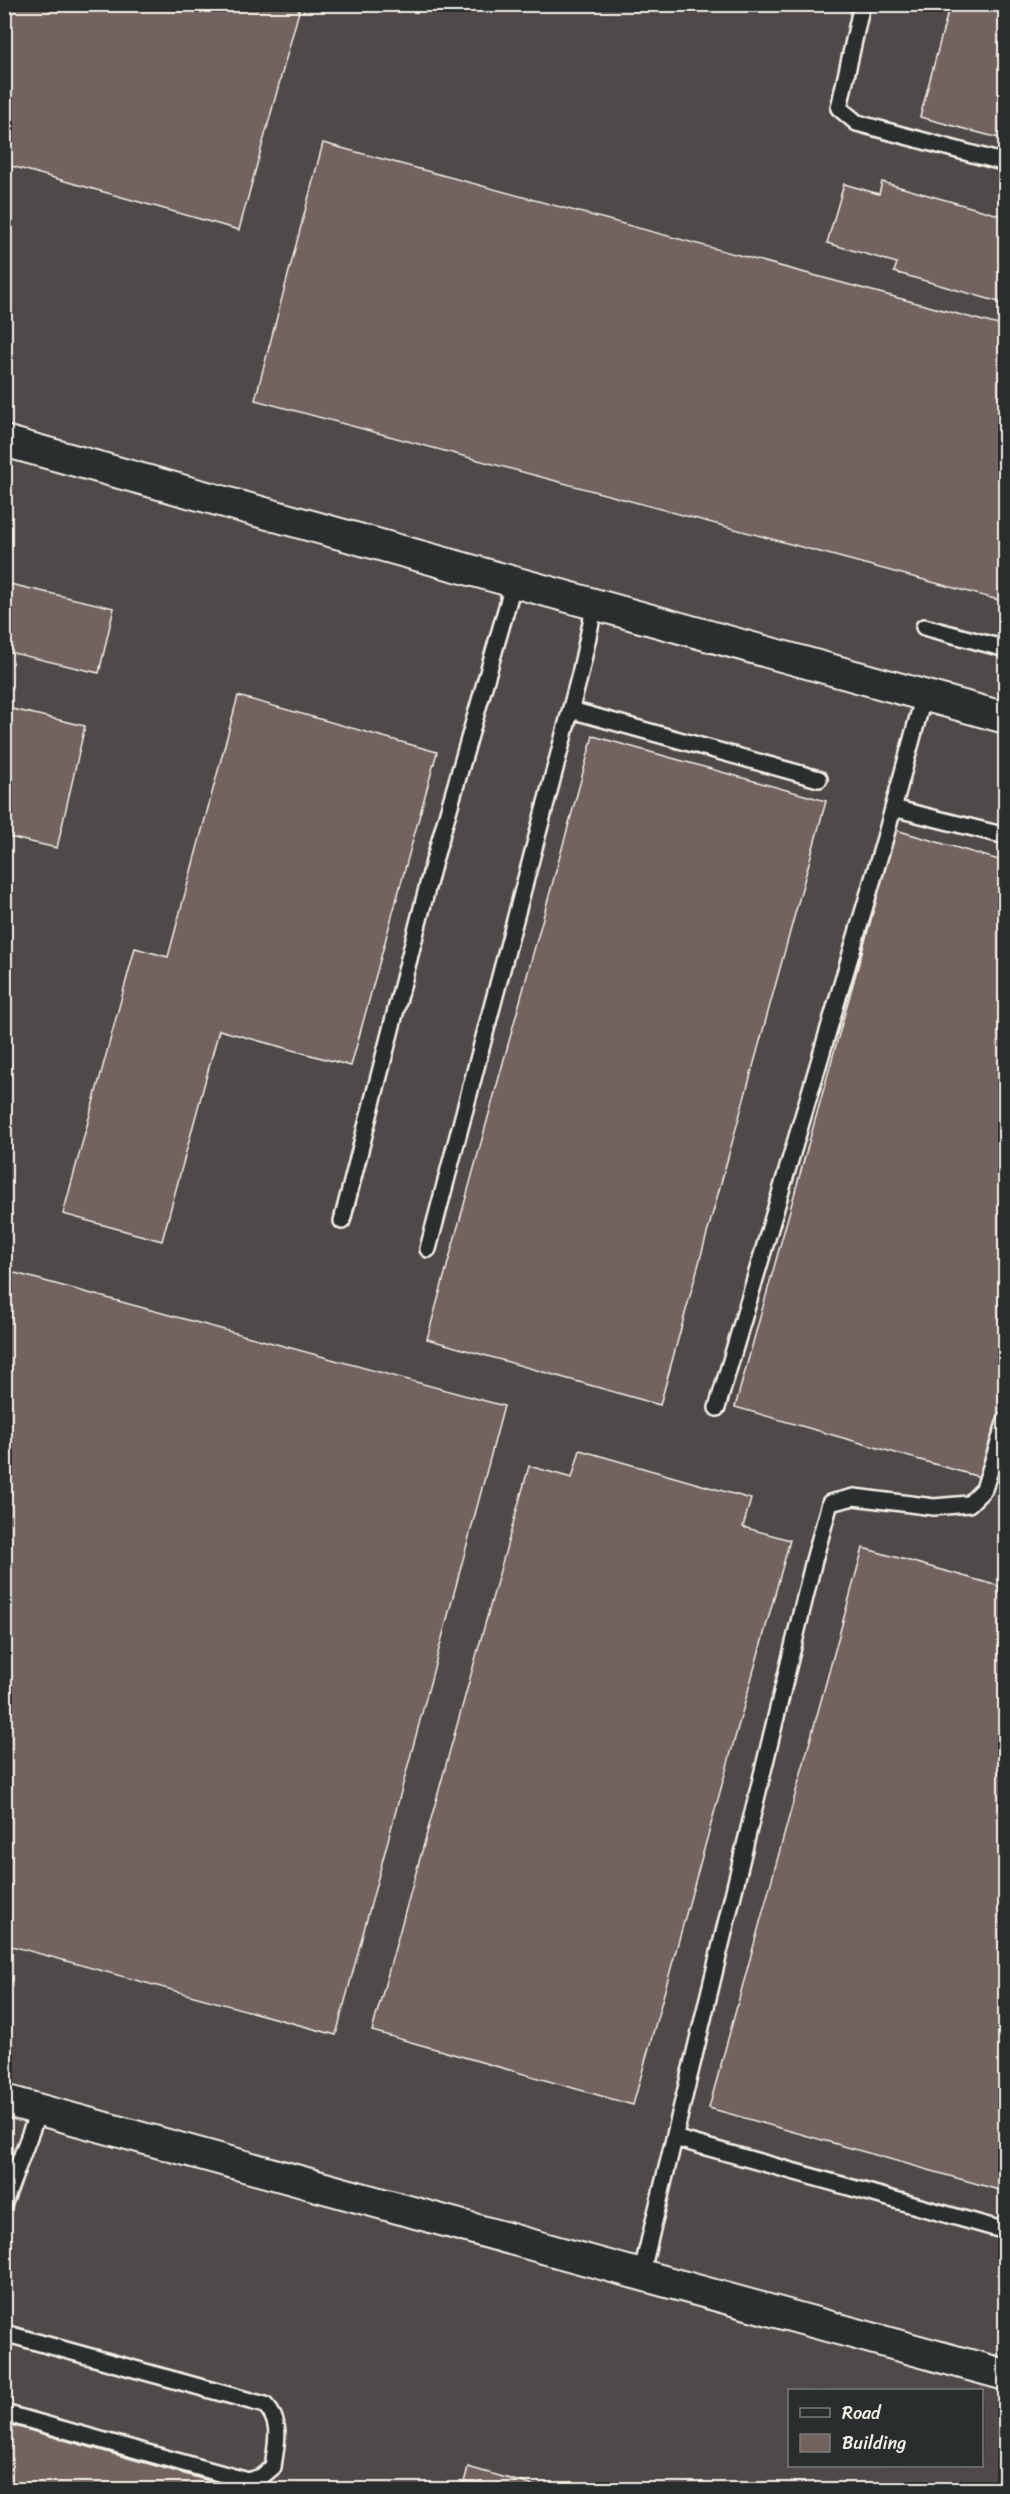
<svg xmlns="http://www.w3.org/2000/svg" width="1010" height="2494" font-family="Sriracha,sans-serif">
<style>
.built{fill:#4f4848;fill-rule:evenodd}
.building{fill:#726360;stroke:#f4f1e8;stroke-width:1.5}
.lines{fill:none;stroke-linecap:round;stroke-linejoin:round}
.lane-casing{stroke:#f4f1e8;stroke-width:20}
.street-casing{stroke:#f4f1e8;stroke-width:34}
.lane{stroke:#2a2d2e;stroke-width:15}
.street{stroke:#2a2d2e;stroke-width:30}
</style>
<rect width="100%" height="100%" fill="#403d3d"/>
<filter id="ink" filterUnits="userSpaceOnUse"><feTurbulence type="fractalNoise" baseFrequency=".0167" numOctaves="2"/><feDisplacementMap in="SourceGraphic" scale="12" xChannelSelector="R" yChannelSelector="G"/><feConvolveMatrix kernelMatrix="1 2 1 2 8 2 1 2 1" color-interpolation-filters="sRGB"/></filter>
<g filter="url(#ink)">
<!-- built -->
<path class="built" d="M5,5H1005V2489L5,2490ZM790,2390H982V2466H790Z"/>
<!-- building -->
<path class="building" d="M4,4H301L239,230L4,164Z
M950,4H1006V140L920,117Z
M323,143L1006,327V602L255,400Z
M882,182L1006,217V304L894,272L897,263L827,243L844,184L879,194Z
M10,584L114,608L99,673L4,651V610Z
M238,696L437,752L351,1066L219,1030L162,1241L63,1214L135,948L168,957Z
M4,707L85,726L57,848L4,836Z
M593,736L826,801L660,1405L427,1339Z
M896,830L1006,862V1396L983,1478L735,1407Z
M4,1270L504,1406L336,2035L4,1944Z
M580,1450L751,1499L743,1527L790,1540L633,2105L372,2031L529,1466L572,1478Z
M863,1548L1006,1588V2192L709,2108Z
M4,2423L241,2490H4Z
M468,2467L549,2490H462Z"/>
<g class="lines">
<defs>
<path id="lane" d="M862,4L839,108L857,123L1006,163
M924,627L1006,649
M571,710L819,779
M893,808L1006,836
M342,1221L434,861L514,582
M428,1249L580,674L595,604
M717,1408L885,838L924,695
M674,2138L1006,2231
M4,2203L39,2110
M641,2275L814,1560L830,1503L854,1497L934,1507L969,1504L984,1489L1006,1420
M4,2333L265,2405C283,2423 276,2443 273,2467L261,2477L248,2481L4,2413"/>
<path id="street" d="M4,441L1006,718
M4,2100L1006,2375"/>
</defs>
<!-- lane casing -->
<use href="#lane" class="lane-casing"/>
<!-- street casing -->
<use href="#street" class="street-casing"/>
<!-- lane -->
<use href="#lane" class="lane"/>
<!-- street -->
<use href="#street" class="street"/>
</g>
</g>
<!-- margin -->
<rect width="1010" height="2494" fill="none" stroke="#2a2d2e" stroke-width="24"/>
<rect x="12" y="12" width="986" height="2470" fill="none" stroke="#f4f1e8" stroke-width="2" filter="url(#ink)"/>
<!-- legend -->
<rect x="788" y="2389" width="195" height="78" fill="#2a2d2e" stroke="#7b7b78" stroke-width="1.5"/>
<rect x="800" y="2408" width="30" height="9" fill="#2a2d2e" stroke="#7b7b78" stroke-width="1.5"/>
<text x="842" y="2419" font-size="18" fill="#f4f1e8">Road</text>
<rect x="800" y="2434" width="30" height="18" fill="#726360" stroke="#7b7b78" stroke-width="1.5"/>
<text x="842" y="2449" font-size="18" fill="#f4f1e8">Building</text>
</svg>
